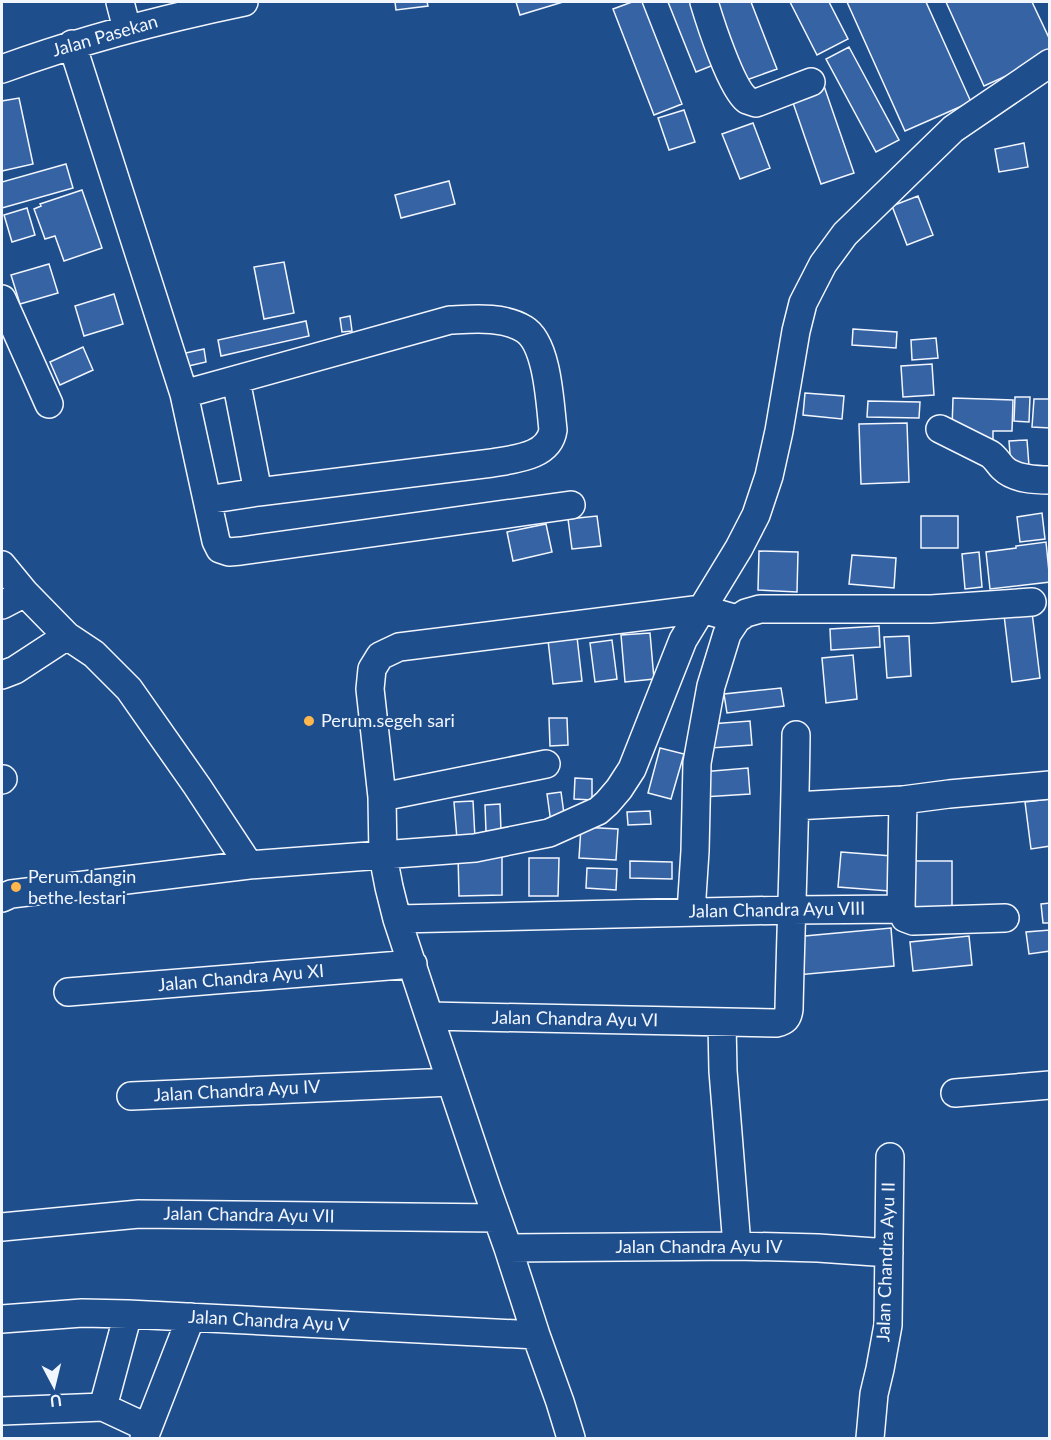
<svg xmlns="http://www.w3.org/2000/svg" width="1051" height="1440" font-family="Lato,sans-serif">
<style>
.building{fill:#3563a3;stroke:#f2f6ff;stroke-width:1.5}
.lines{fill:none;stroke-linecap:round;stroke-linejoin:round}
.minor-casing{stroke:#f2f6ff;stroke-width:30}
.minor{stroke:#1f4e8c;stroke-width:27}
.poi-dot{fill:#ffb74d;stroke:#1f4e8c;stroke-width:2}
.labels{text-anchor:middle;stroke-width:4.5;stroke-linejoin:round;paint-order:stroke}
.street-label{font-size:18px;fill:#f2f6ff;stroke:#1f4e8c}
.poi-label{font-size:18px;fill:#f2f6ff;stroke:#1f4e8c;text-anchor:start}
</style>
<rect width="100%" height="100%" fill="#1f4e8c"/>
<!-- building -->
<path class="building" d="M395,2H427L428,6L396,10Z
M516,2H563L520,15Z
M632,2H642L682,104L654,115L613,9Z
M668,2H692L716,64L696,72Z
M710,2H751L777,69L741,82Z
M790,2H829L848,39L817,55Z
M847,2H926L971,102L905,131Z
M946,2H1032L1050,40V56L984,86Z
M849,47L899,140L876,152L826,59Z
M824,86L854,173L821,184L791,97Z
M19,98L33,164L2,171V101Z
M684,110L695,142L669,150L658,118Z
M753,123L770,168L740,179L722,134Z
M1024,143L1028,167L999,172L995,149Z
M66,164L73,188L2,208V182Z
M449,181L455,204L401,218L395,195Z
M82,190L102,248L64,261L55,236L45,239L34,209L41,206L40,204Z
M918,196L933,235L907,245L892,206Z
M27,208L35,235L12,242L4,215Z
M284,262L294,313L264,319L254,267Z
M49,264L58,293L20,304L11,275Z
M114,294L123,324L84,336L75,306Z
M350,316L352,331L342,332L340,318Z
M306,321L309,336L221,356L218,340Z
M853,329L897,332L896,348L852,345Z
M936,338L938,358L912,360L911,340Z
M83,347L93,370L60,385L50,362Z
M204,349L206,362L184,367L181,354Z
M932,364L934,395L903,397L901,366Z
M805,393L844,396L842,419L803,415Z
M1015,397H1030L1029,422L1014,421Z
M953,398L1013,400L1012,431H993V440H969L952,429Z
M1034,399H1050V428L1032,427Z
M868,401L920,402L919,418L867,417Z
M907,423L909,482L861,484L859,424Z
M1027,440L1029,466L1011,467L1009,441Z
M1042,513L1045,539L1020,542L1017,517Z
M597,516L601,546L572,549L568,519Z
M921,516H958V548H921Z
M546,524L552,552L513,561L507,532Z
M1046,542L1050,582L990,589L986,552L1016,548V546Z
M759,551L798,552L797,592L758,590Z
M979,552L982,587L965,589L962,554Z
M852,555L896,558L894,588L849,584Z
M1032,612L1040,678L1012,682L1004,615Z
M879,626L880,647L831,650L830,629Z
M650,633L654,679L625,682L621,635Z
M909,636L911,676L887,678L884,637Z
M577,637L582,681L553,684L548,640Z
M612,640L617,679L595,682L590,643Z
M853,655L857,699L826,703L822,658Z
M781,688L784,706L727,713L724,694Z
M549,718H567L568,745L550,746Z
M750,721L752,745L711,748L710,724Z
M660,748L684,754L671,799L648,793Z
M748,768L750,794L703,797L701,772Z
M575,778L592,779V800L574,799Z
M561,792L565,821L551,823L547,794Z
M1050,799V846L1031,849L1025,802Z
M473,801L475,838L457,839L454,802Z
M500,804L501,831L486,832L485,805Z
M650,811L651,824L628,825L627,812Z
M581,827L618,829L616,860L579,858Z
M841,852L892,856L889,891L838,887Z
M502,854V895L459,896L458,855Z
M529,858H559L558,896H529Z
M630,861L672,862V879L630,878Z
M914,861H952V908H914Z
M587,868L617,869L616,890L586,888Z
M1050,903V923H1043L1041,904Z
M891,928L894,966L797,975L794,937Z
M1050,930V951L1029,954L1026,932Z
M969,936L972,965L913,971L910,942Z"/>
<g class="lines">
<defs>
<path id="minor" d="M120,2L127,29
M704,2C710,22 731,88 747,100C750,101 753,102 756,103L811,82
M72,44L184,394L216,541L220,549L229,552L241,551L571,505
M2,69C81,40 162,19 244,2
M2,299L49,404
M236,380L258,492
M184,394L450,320C473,319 503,316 524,329C548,343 550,405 553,430C549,457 514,459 492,463L258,492L207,500
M940,429L990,454C996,458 998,463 1003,468C1014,479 1035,480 1050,480
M2,565L25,593L67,636L94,654L129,689L197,786L249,865
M2,605L25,593
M2,675L15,670L67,636
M2,780L3,779
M382,797L546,764
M795,806L903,800
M2,898L11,894L249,865L475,848L549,833L598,811L607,803L619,789L632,769L683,640L739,548L756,515L769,476L779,431L796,331L803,303L823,264L845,234L953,129L1050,63
M901,909L905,918L913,921L1005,918
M691,912L695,851L697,763L711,686L727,634L737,619L746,613L760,609H931L1032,602
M397,919L791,910L901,909L903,800L949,794L1050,785
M68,992L413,964
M429,1016L776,1023C785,1021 788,1018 789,1009C791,918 795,826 796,735
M722,1023L723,1071L737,1246
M955,1093L1050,1085
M131,1096L451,1082
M2,1227L139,1214L497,1218
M508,1248L737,1246L818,1248L889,1253
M2,1319L82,1313L128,1314L536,1335
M103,1407L128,1314
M2,1411L103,1407L148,1428
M144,1438L191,1317
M571,1438L560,1402L536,1335L508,1248L487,1189L429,1016L397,919L389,887L383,856L382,797L370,689L372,669L380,656L399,647L702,609L737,619
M870,1438L874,1394L880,1369L888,1325L890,1157"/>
</defs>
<!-- minor casing -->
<use href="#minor" class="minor-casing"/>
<!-- minor -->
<use href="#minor" class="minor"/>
</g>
<!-- markers -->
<g class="poi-dot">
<circle cx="309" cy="721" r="6"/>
<circle cx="16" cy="887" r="6"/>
</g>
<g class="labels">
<!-- street labels -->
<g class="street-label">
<text transform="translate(105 36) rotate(-16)" y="6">Jalan Pasekan</text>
<text transform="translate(777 910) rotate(-1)" y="6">Jalan Chandra Ayu VIII</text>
<text transform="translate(241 978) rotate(-5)" y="6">Jalan Chandra Ayu XI</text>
<text transform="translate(575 1019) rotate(1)" y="6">Jalan Chandra Ayu VI</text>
<text transform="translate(237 1091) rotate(-3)" y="6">Jalan Chandra Ayu IV</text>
<text transform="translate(249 1215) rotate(1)" y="6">Jalan Chandra Ayu VII</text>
<text x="699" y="1253">Jalan Chandra Ayu IV</text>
<text transform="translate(886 1262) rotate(-88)" y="6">Jalan Chandra Ayu II</text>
<text transform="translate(269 1321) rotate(3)" y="6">Jalan Chandra Ayu V</text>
</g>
<!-- poi labels -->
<g class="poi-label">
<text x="321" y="727">Perum.segeh sari</text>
<text x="28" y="883">Perum.dangin<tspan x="28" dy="21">bethe lestari</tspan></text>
</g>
</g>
<!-- border -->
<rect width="1051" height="1440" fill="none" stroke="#f2f6ff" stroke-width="6"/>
<!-- north arrow -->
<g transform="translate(54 1386) rotate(173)" stroke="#1f4e8c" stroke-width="4.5" paint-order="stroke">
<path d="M0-4.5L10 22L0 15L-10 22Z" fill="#f2f6ff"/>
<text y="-9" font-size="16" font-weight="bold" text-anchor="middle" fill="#f2f6ff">U</text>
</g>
</svg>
